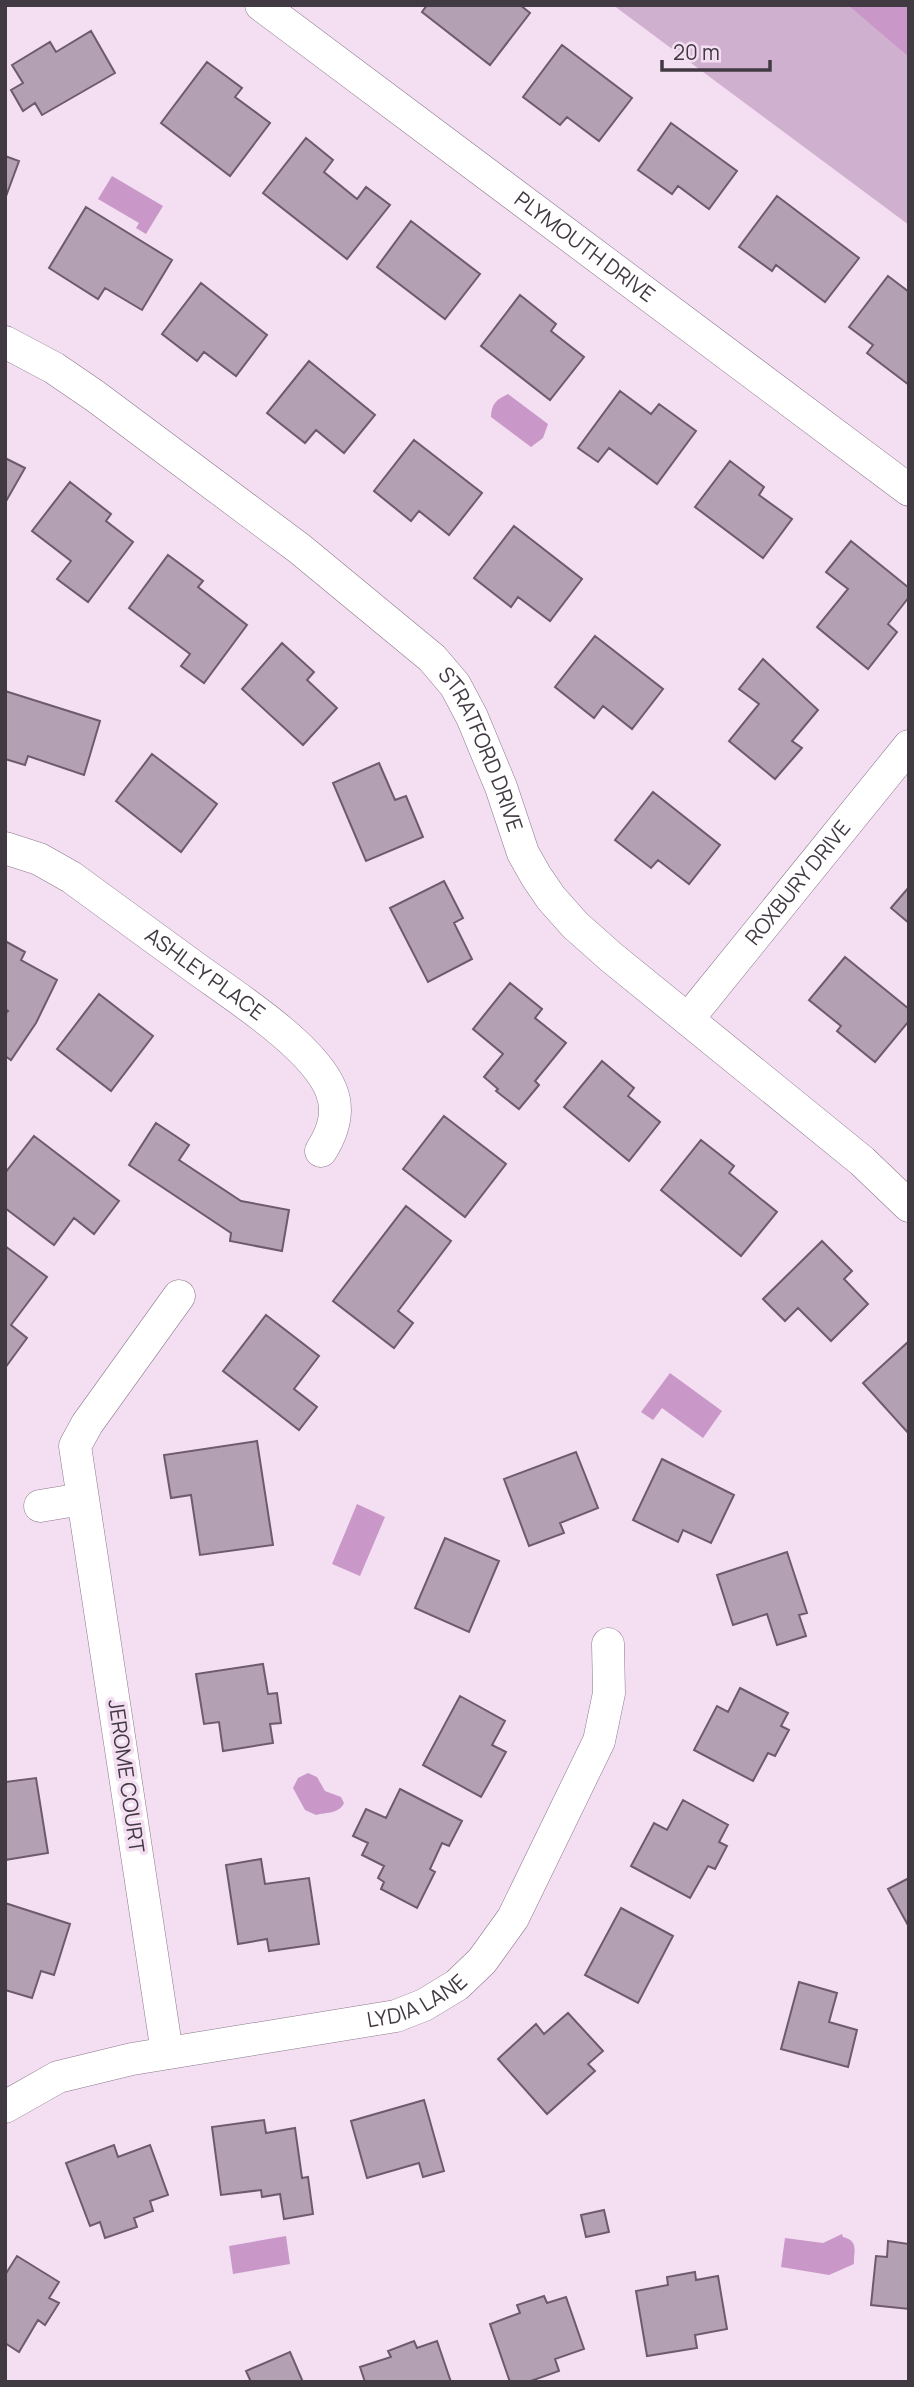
<svg xmlns="http://www.w3.org/2000/svg" width="914" height="2387" font-family="Manrope,sans-serif">
<style>
.green{fill:#d0b0cf}
.water{fill:#c998c8}
.building{fill:#b4a0b3;stroke:#6d5b6d;stroke-width:2}
.lines{fill:none;stroke-linecap:round;stroke-linejoin:round}
.minor-casing{stroke:#8b788b;stroke-width:33}
.minor{stroke:#fff;stroke-width:32}
.labels{text-anchor:middle;stroke-width:7;stroke-linejoin:round;paint-order:stroke}
.street-label{font-size:21px;fill:#423a42;stroke:#f3def2}
</style>
<rect width="100%" height="100%" fill="#f3def2"/>
<!-- green -->
<path class="green" d="M613,5H909V225Z"/>
<!-- water -->
<path class="water" d="M848,5H909V57Z
M112,176L163,206L146,234L136,228L139,223L98,199Z
M508,394L548,424L543,438L531,447L491,417C491,404 497,399 508,394Z
M670,1373L722,1411L703,1438L662,1408L653,1420L641,1412Z
M357,1504L385,1517L360,1576L332,1564Z
M308,1773L317,1777L325,1791L341,1797L344,1803C339,1814 327,1812 316,1815L305,1810L293,1788L298,1778Z
M842,2234L843,2237C860,2241 853,2253 854,2264L829,2275L781,2267L785,2238L823,2243Z
M286,2236L290,2264L233,2274L229,2246Z"/>
<!-- building -->
<path class="building" d="M427,5H520L530,13L490,65L422,12Z
M91,31L115,73L42,115L35,103L23,111L11,90L23,83L12,65L50,42L56,52Z
M562,45L632,98L599,141L567,117L560,125L523,97Z
M207,62L242,88L235,97L270,123L230,176L161,123Z
M671,123L737,171L709,209L678,186L672,194L638,170Z
M306,138L333,160L324,172L357,199L366,187L390,205L347,259L263,193Z
M5,156L19,161L5,199Z
M777,196L859,258L825,302L776,265L772,271L739,247Z
M86,207L172,260L142,310L105,288L98,299L49,268Z
M411,221L480,274L445,319L377,267Z
M888,276L909,292V385L867,353L873,345L849,327Z
M201,283L267,335L236,376L204,352L197,361L162,334Z
M520,295L556,324L551,331L584,357L550,400L481,346Z
M309,361L375,415L344,453L316,430L305,443L267,413Z
M620,391L651,414L659,404L696,431L657,484L609,448L598,462L578,448Z
M414,440L482,493L449,535L419,511L411,521L374,491Z
M5,458L25,468L5,503Z
M730,461L764,487L759,495L792,519L763,558L695,507Z
M70,482L111,514L106,521L133,542L88,602L57,579L71,561L32,531Z
M514,526L582,579L550,621L518,597L511,607L474,578Z
M851,541L909,588V597L888,624L897,632L868,669L817,627L848,589L826,572Z
M168,555L203,581L198,587L247,625L204,683L181,666L190,654L129,608Z
M595,636L663,689L632,729L603,706L594,718L555,687Z
M282,643L314,672L307,680L337,708L303,745L242,689Z
M763,659L818,710L792,741L802,748L775,779L729,741L759,704L739,689Z
M5,691L100,721L84,775L28,756L25,765L5,759Z
M152,754L217,804L181,852L116,801Z
M379,763L395,800L406,796L423,837L366,861L333,783Z
M653,792L720,845L689,884L658,860L651,868L615,840Z
M444,881L463,918L454,923L472,959L428,982L390,908Z
M909,887V923L891,908Z
M5,941L25,952L21,960L57,980L36,1023L11,1060L5,1056V1014L8,1011L5,1009Z
M845,957L909,1009V1021L875,1062L837,1031L841,1026L809,1000Z
M510,983L542,1009L535,1018L566,1043L535,1081L539,1085L519,1109L496,1091L498,1089L484,1077L503,1054L473,1029Z
M99,994L153,1036L111,1091L57,1049Z
M602,1061L634,1088L628,1096L660,1122L629,1161L564,1107Z
M444,1116L506,1164L465,1217L403,1169Z
M156,1123L189,1145L179,1160L241,1201L289,1210L282,1251L230,1241L231,1233L129,1165Z
M34,1136L119,1201L94,1234L74,1218L54,1245L5,1208V1173Z
M701,1140L734,1166L729,1173L777,1212L741,1256L661,1190Z
M406,1206L451,1241L398,1311L413,1323L394,1348L333,1301Z
M822,1241L852,1271L844,1279L868,1304L831,1341L798,1308L785,1321L763,1299Z
M5,1246L47,1277L11,1325L27,1338L5,1368Z
M266,1315L319,1356L294,1389L317,1407L299,1430L223,1371Z
M908,1342L909,1344V1434L863,1383Z
M257,1441L273,1545L200,1555L191,1495L171,1498L164,1455Z
M576,1452L598,1508L560,1523L564,1533L529,1546L504,1479Z
M662,1459L734,1495L711,1543L683,1530L678,1542L633,1520Z
M445,1538L499,1561L469,1632L415,1608Z
M787,1552L807,1613L799,1615L806,1636L777,1645L767,1614L733,1625L717,1575Z
M263,1664L268,1694L277,1693L281,1723L270,1724L273,1743L223,1751L219,1722L204,1724L196,1674Z
M740,1688L788,1713L781,1726L789,1730L775,1756L768,1753L753,1781L694,1750L717,1706L728,1712Z
M460,1696L505,1721L492,1745L506,1752L481,1797L423,1765Z
M5,1778L6,1782L36,1778L48,1853L5,1860Z
M400,1789L462,1821L449,1846L442,1843L430,1869L435,1872L417,1908L381,1889L384,1882L378,1878L384,1866L362,1855L368,1843L353,1836L366,1809L386,1818Z
M683,1800L728,1825L719,1842L727,1846L715,1869L708,1866L690,1898L631,1866L654,1823L667,1830Z
M261,1859L265,1884L309,1878L319,1944L269,1951L267,1939L238,1944L226,1865Z
M909,1878V1927L888,1889Z
M5,1903L70,1924L54,1975L41,1971L32,1998L5,1990Z
M621,1908L673,1936L638,2003L585,1975Z
M799,1982L837,1993L829,2022L857,2030L848,2067L781,2049Z
M568,2013L603,2051L588,2064L595,2071L547,2114L498,2059L536,2024L544,2034Z
M424,2100L444,2171L423,2177L419,2163L367,2178L351,2121Z
M264,2120L266,2133L295,2128L302,2178L308,2177L313,2214L284,2219L280,2194L262,2197L261,2190L221,2195L212,2127Z
M114,2145L118,2157L150,2145L168,2195L150,2201L153,2211L134,2218L137,2227L105,2238L100,2222L90,2226L66,2163Z
M604,2210L609,2232L586,2237L581,2215Z
M888,2241L909,2244V2309L871,2305L876,2256L887,2257Z
M17,2256L59,2282L49,2298L59,2303L45,2325L38,2320L19,2352L5,2343V2275Z
M695,2272L696,2280L718,2276L727,2329L695,2335L697,2348L647,2356L636,2291L668,2285L667,2277Z
M544,2296L547,2303L566,2297L584,2349L555,2359L559,2371L528,2382H510L490,2324L520,2313L517,2305Z
M414,2341L417,2348L437,2341L451,2382H365L360,2367L391,2357L388,2351Z
M290,2352L303,2382H251L246,2371Z"/>
<g class="lines">
<defs>
<g id="minor">
<path id="s1" d="M261,5L909,490"/>
<path id="s2" d="M5,342L54,368L95,396L300,549L432,658L455,685L472,717L501,787L523,853L536,876L551,898L575,925L611,957L862,1161L909,1206"/>
<path id="s3" d="M5,848L39,859L71,877C113,908 155,938 197,969C236,997 314,1047 331,1090C340,1112 333,1132 321,1151"/>
<path id="s4" d="M688,1019L909,746"/>
<path d="M40,1506L82,1499"/>
<path d="M167,2053L75,1446L87,1424L179,1296"/>
<path id="s5" d="M5,2107L58,2077L132,2059L396,2016L424,2005L457,1985L482,1961L513,1918L599,1741L609,1693L608,1644"/>
</g>
</defs>
<!-- minor casing -->
<use href="#minor" class="minor-casing"/>
<!-- minor -->
<use href="#minor" class="minor"/>
</g>
<g class="labels">
<!-- street labels -->
<g class="street-label">
<text dy="7" stroke="none"><textPath href="#s1" startOffset="404">PLYMOUTH DRIVE</textPath></text>
<text dy="7" stroke="none"><textPath href="#s2" startOffset="637">STRATFORD DRIVE</textPath></text>
<text dy="7" stroke="none"><textPath href="#s4" startOffset="175">ROXBURY DRIVE</textPath></text>
<text dy="7" stroke="none"><textPath href="#s3" startOffset="238">ASHLEY PLACE</textPath></text>
<text transform="translate(126 1776) rotate(82)" y="7">JEROME COURT</text>
<text dy="7" stroke="none"><textPath href="#s5" startOffset="429">LYDIA LANE</textPath></text>
</g>
</g>
<!-- border -->
<rect width="914" height="2387" fill="none" stroke="#423a42" stroke-width="14"/>
<!-- scale -->
<path d="M662 60v10h108v-10" fill="none" stroke="#423a42" stroke-width="3.5"/>
<text x="673" y="60" font-size="21" fill="#423a42" stroke="#f3def2" stroke-width="5" paint-order="stroke">20 m</text>
</svg>
